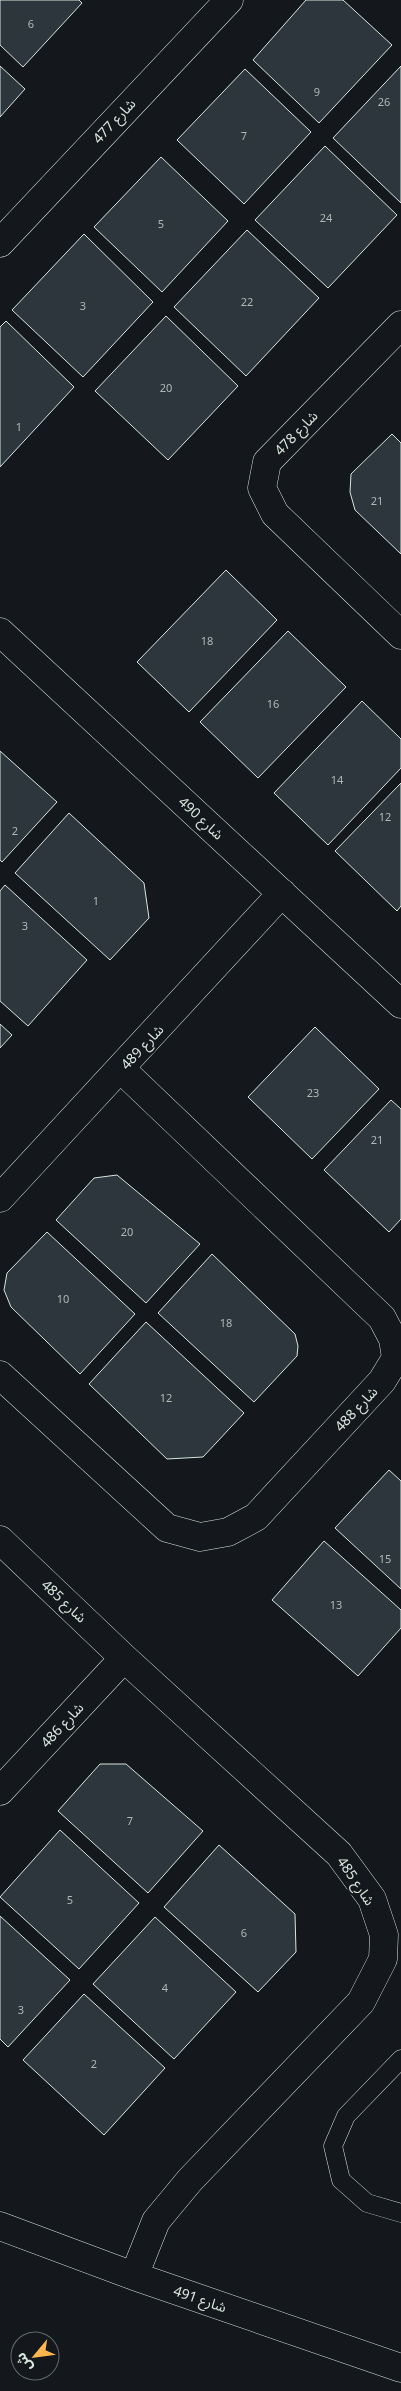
<svg xmlns="http://www.w3.org/2000/svg" width="401" height="2391" font-family="'Noto Sans','Noto Sans Arabic',sans-serif">
<style>
.building{fill:#2c363c;stroke:#d8e6dc}
.lines{fill:none;stroke-linecap:round;stroke-linejoin:round}
.service-casing{stroke:#d8e6dc;stroke-width:19}
.minor-casing{stroke:#d8e6dc;stroke-width:29}
.service{stroke:#14181c;stroke-width:18}
.minor{stroke:#14181c;stroke-width:28}
.labels{text-anchor:middle;stroke-width:4;stroke-linejoin:round;paint-order:stroke}
.number-label{font-size:11px;fill:#adbab4}
.street-label{font-size:14px;fill:#d8e6dc;stroke:#14181c}
</style>
<rect width="100%" height="100%" fill="#14181c"/>
<!-- building -->
<path class="building" d="M0,0H79L82,3L23,67L0,45Z
M306,0H343L392,45L319,123L253,60Z
M0,66L25,89L0,117Z
M401,66V203L333,138Z
M245,69L311,132L244,204L177,140Z
M325,146L397,215L328,288L255,220Z
M161,157L228,221L162,292L94,227Z
M247,230L319,298L246,376L174,307Z
M84,234L153,302L83,377L12,310Z
M166,316L238,386L168,460L95,391Z
M6,321L74,387L0,467V327Z
M392,434L401,443V554L355,510L350,492L351,474Z
M226,570L277,620L189,712L137,662Z
M288,631L346,687L258,778L200,722Z
M362,701L401,739V768L328,845L274,793Z
M0,751L57,802L2,862L0,860Z
M401,783V906L397,911L335,851Z
M69,813L144,883L149,918L110,960L15,873Z
M5,885L87,960L28,1026L0,1001V891Z
M0,1024L12,1035L0,1048Z
M315,1027L379,1089L312,1159L248,1097Z
M391,1100L401,1109V1219L389,1232L324,1170Z
M117,1175L200,1244L146,1303L56,1220L94,1178Z
M47,1232L135,1314L80,1374L11,1307L4,1290L7,1273Z
M212,1254L295,1334L298,1346L297,1356L254,1402L158,1313Z
M146,1322L244,1413L203,1457L167,1459L89,1384Z
M389,1470L401,1481V1589L335,1528Z
M324,1541L401,1610V1628L358,1676L272,1600Z
M100,1764H126L203,1831L148,1893L58,1811Z
M60,1830L139,1903L79,1969L0,1897Z
M219,1845L295,1914L296,1952L258,1992L164,1907Z
M0,1916L70,1980L8,2047L0,2039Z
M155,1917L236,1992L174,2059L93,1984Z
M84,1994L165,2068L104,2135L23,2060Z"/>
<g class="lines">
<defs>
<path id="service" d="M401,2059L346,2116L333,2146L341,2180L367,2203L401,2213"/>
<path id="minor" d="M0,243L229,0
M401,325L267,462L262,488L275,514L401,635
M0,632L401,1004
M0,1198L282,893
M0,1375L167,1528L200,1537L228,1532L256,1517L382,1381L396,1358L393,1339L382,1318L121,1069
M0,1540L124,1658L339,1854L372,1899L384,1935L383,1959L361,2002L190,2180L156,2221L134,2276
M0,1791L124,1658
M0,2226L134,2276L401,2368"/>
</defs>
<!-- service casing -->
<use href="#service" class="service-casing"/>
<!-- minor casing -->
<use href="#minor" class="minor-casing"/>
<!-- service -->
<use href="#service" class="service"/>
<!-- minor -->
<use href="#minor" class="minor"/>
</g>
<g class="labels">
<!-- number labels -->
<g class="number-label">
<text x="31" y="28">6</text>
<text x="317" y="96">9</text>
<text x="384" y="106">26</text>
<text x="244" y="140">7</text>
<text x="326" y="222">24</text>
<text x="161" y="228">5</text>
<text x="247" y="306">22</text>
<text x="83" y="310">3</text>
<text x="166" y="392">20</text>
<text x="19" y="431">1</text>
<text x="377" y="505">21</text>
<text x="207" y="645">18</text>
<text x="273" y="708">16</text>
<text x="337" y="784">14</text>
<text x="385" y="821">12</text>
<text x="15" y="835">2</text>
<text x="96" y="905">1</text>
<text x="25" y="930">3</text>
<text x="313" y="1097">23</text>
<text x="377" y="1144">21</text>
<text x="127" y="1236">20</text>
<text x="63" y="1303">10</text>
<text x="226" y="1327">18</text>
<text x="166" y="1402">12</text>
<text x="385" y="1563">15</text>
<text x="336" y="1609">13</text>
<text x="130" y="1825">7</text>
<text x="70" y="1904">5</text>
<text x="244" y="1937">6</text>
<text x="165" y="1992">4</text>
<text x="21" y="2014">3</text>
<text x="94" y="2068">2</text>
</g>
<!-- street labels -->
<g class="street-label">
<text transform="translate(114 121) rotate(-47)" y="5">شارع 477</text>
<text transform="translate(296 433) rotate(-46)" y="5">شارع 478</text>
<text transform="translate(201 818) rotate(43)" y="5">شارع 490</text>
<text transform="translate(142 1047) rotate(-47)" y="5">شارع 489</text>
<text transform="translate(356 1409) rotate(-47)" y="5">شارع 488</text>
<text transform="translate(64 1601) rotate(43)" y="5">شارع 485</text>
<text transform="translate(62 1725) rotate(-47)" y="5">شارع 486</text>
<text transform="translate(356 1881) rotate(56)" y="5">شارع 485</text>
<text transform="translate(200 2299) rotate(19)" y="5">شارع 491</text>
</g>
</g>
<!-- north arrow -->
<g transform="translate(35 2356) rotate(241)"><circle r="24" fill="#14181c" stroke="#626a69"/>
<path d="M0-4L9 19L0 12L-9 19Z" fill="#ffb74d"/>
<text y="-8" font-size="14" font-weight="bold" text-anchor="middle" fill="#d8e6dc">ش</text>
</g>
</svg>
